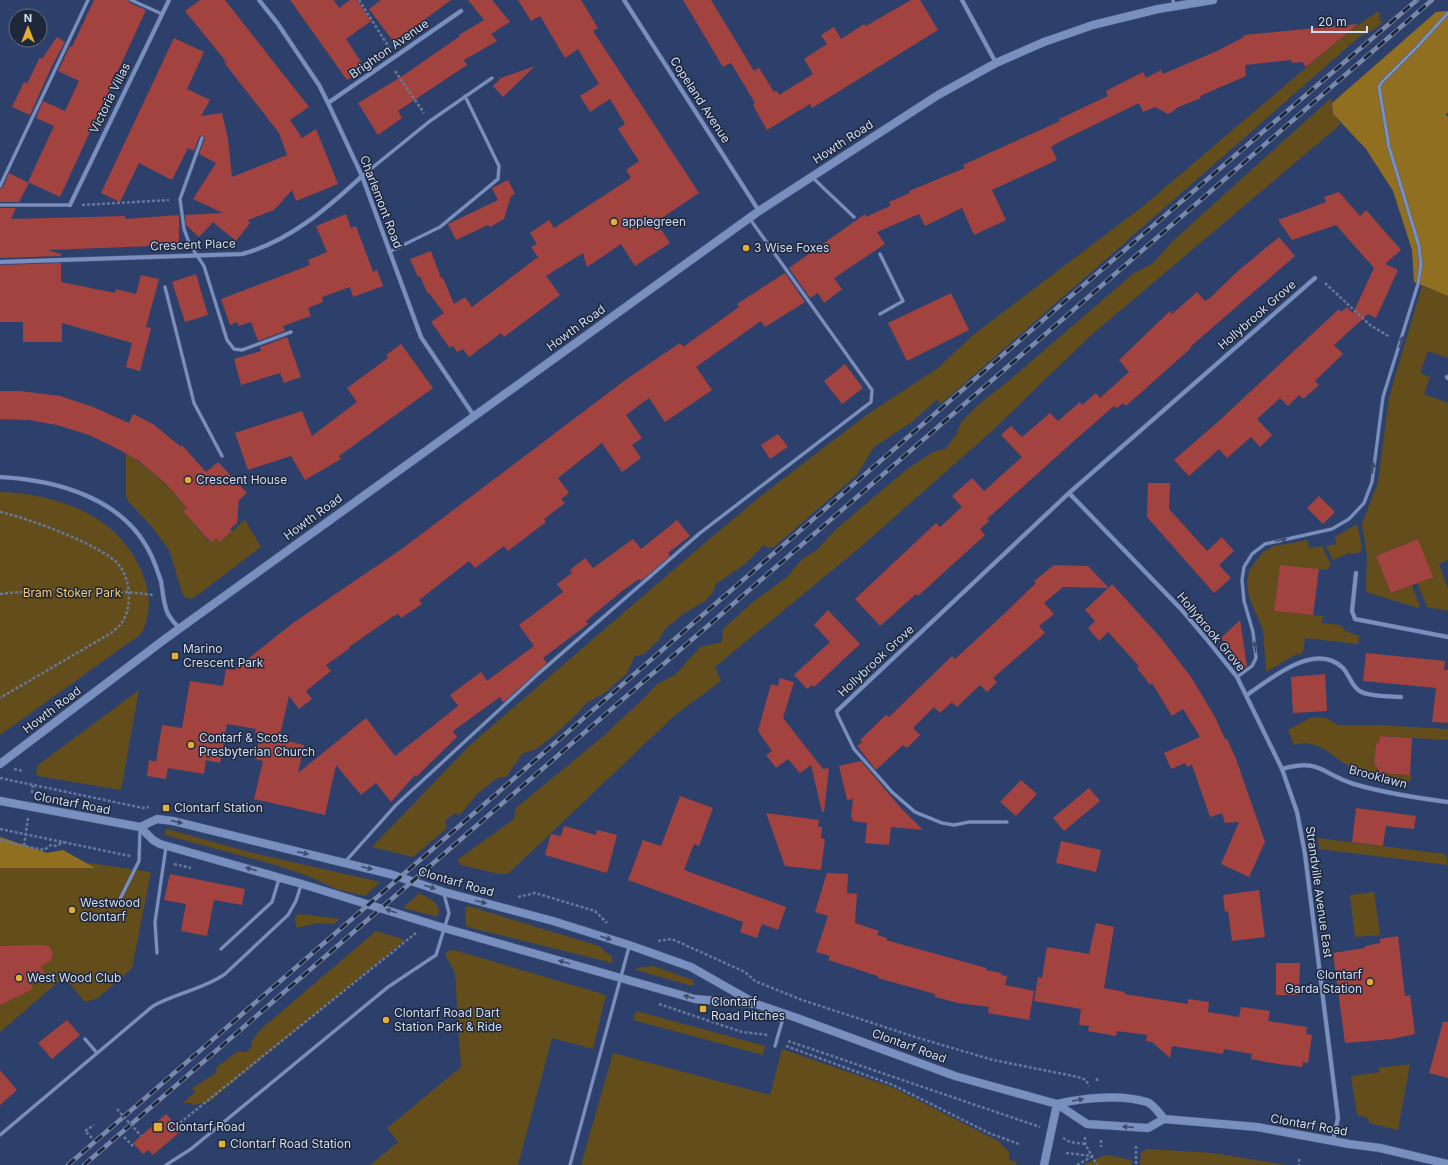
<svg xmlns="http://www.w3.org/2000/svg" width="1448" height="1165" font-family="Inter,sans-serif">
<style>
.green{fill:#634d1b}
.forest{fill:#916f21}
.building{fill:#a24340}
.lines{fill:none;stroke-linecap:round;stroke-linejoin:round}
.lane-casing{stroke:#4d5d80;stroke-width:4}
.street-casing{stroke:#4d5d80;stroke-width:5}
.secondary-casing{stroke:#4d5d80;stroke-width:9}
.path{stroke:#67789d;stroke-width:2.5;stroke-dasharray:3 2;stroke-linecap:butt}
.lane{stroke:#788fbf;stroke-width:3}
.street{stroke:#788fbf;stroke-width:4}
.secondary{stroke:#788fbf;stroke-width:8}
.rail-casing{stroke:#7889ac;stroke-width:4.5}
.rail{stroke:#1f283b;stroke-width:3;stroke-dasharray:9;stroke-linecap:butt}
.path-bridge{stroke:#67789d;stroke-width:2.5;stroke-dasharray:3 2;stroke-linecap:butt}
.oneway{fill:#3e4c69}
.poi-dot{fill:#e2af34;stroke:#1f283b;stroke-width:1.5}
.labels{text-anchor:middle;stroke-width:3;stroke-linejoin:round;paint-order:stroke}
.street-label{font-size:12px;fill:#cfdcf6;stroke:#1f283b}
.poi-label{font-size:12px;fill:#cfdcf6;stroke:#1f283b;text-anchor:start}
.park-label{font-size:12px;fill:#f8ca6a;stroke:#1f283b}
</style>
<rect width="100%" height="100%" fill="#2d406b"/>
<!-- green -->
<path class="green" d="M1379,11L1380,20L1383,22L1373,30L1359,37L941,404L937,399L913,421L874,447L857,475L774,547L769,548L764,545L745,564L716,584L713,592L705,601L683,614L665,629L659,640L644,654L635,656L627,673L606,692L585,704L577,714L553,736L536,749L522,754L506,777H499L478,793L460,815L455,813L445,821L447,828L413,857L372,847L470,745L700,547L762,495L868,414L938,368L973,335L1142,207L1348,32Z
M1331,98L1333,114L1341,124L1089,337L992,431L864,544L715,667L721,681L675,715L508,874H499L461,865L457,860L514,819L516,808L600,739L641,701L657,684L675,675L700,647L722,642L723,629L753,602L787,577L802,559L817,550L834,531L906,470L933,452L945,449L956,435L961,422L978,405L1012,378L1134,273L1152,264L1174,240Z
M1422,286L1448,296V358L1428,351L1420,373L1430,377L1424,394L1448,403V560L1439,564L1448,589V611L1427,607L1417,583L1418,539L1376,556L1391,593L1412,585L1420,607L1418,608L1366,592L1367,555L1362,524L1378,482L1389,397Z
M126,453C150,468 169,487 187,508L183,511L210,543L216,538L220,542L245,520L261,547L195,597C190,600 186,599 183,595L169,550L152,527L128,501L126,496Z
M0,492C62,494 125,518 145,581C151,598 150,618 141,634L0,735Z
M1355,525L1358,527L1362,549L1357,554L1349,553L1333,560L1326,546L1336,544L1335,537Z
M1308,540L1309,548L1322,546L1331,565H1329L1328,570L1280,565L1274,611L1323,616L1322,623L1341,625L1345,631L1359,636L1358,644L1305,638L1303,653L1293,656L1266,672L1263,630L1249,597L1247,583L1249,570L1263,552L1274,546Z
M139,690L121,790L38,776L36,773L38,765Z
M1312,717L1326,718L1338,725H1378L1448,729V740L1380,736V741L1376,744L1374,764L1378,768V773L1412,775L1410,782C1393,780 1374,778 1358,771C1336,762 1320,736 1294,745L1288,730Z
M167,829L249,852L380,882L365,896L336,889L310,877L279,866L165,835L164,834Z
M0,837L47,853L63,850L83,862L151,872L132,968L98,998L85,1002L64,977L0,1032Z
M1318,838L1444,854L1447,857L1448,865L1319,849Z
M1374,892L1380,935L1355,937L1350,895Z
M419,893C427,897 434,900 439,908L438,917L403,908Z
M468,906L599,946L612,957L613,963L468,927L466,925L465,907Z
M301,914L340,919L334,924L318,923L297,928L295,919L297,915Z
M376,931L405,940L209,1102L193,1105L191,1103H183L195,1092L192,1088L216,1073L217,1067L237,1052H246L251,1048L252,1041L260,1030Z
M454,950L606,995L593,1049L552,1038L518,1165H370L398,1142L387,1128L461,1067L455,973L445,954L448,951Z
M653,966L693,980L694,984L692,986L636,970L637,968Z
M636,1011L765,1046L763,1055L633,1020Z
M782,1049L894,1088L998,1141L1009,1152V1160L1017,1162L1016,1165H581L613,1053L770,1095Z
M1410,1064L1398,1130L1369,1123L1368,1118L1357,1115L1351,1076L1380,1072L1378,1068Z
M1148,1149L1213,1153L1286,1165H1140L1141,1152Z
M1108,1155L1131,1160L1132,1165H1084L1100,1157Z"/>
<!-- forest -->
<path class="forest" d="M1448,11V113L1446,114L1448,117V296L1414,282L1412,250L1393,191L1366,149L1333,114L1332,103L1436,12Z
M0,837L47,853L63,850L95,868H0Z"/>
<!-- building -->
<path class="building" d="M94,0H128L130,3L146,10L60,197L28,182L54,126L36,118L43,101L65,111L79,81L58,71L70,46L72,47Z
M200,0H225L309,107L290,120L302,138L316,129L338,184L296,201L292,190L274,210L248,220L250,223L236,241L213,222L199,237L186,225L185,215L223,213L193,199L216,163L199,154L205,139L203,135L199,137L194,151L188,148L172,180L139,163L120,202L101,193L174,38L204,52L187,89L210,100L201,116L222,113L228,139L232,177L287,155L279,133L223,61L228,64L185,11Z
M290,0H334L339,8L350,0H357L371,21L346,39L365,68L347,80Z
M381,0H451L394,42L369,9Z
M468,0H492L510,22L491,34L497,41L464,60L467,65L398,111L402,118L378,135L358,103L404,75L460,36L459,35L484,20Z
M518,0H581L598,28L593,31L699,193L656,222L670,243L635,266L621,244L587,267L583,253L546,276L560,295L504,337L501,333L469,357L463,349L457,352L453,346L450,348L431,322L444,313L429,293L428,294L420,276L418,277L410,259L431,251L441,278H443L454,304L465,297L472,307L538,257L531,247L537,244L530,233L549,220L554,228L631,178L626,170L639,161L618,129L625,124L610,99L590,112L580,96L599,84L578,49L565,58L540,16L531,21Z
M683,0H711L754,71L759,68L774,92L777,91L779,95L813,74L804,59L827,44L821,35L834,27L841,39L864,24L866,26L911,0H920L938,30L812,108L810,104L767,130L753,105L755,103L731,63L723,67Z
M1358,24L1306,67L1302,62L1292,63L1291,60L1245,65L1246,76L1200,96L1201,98L1176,108L1175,110L1168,114L1155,107L1143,112L1139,103L1059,142L1051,147L1057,160L992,190L1006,220L974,235L962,208L925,226L919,214L877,232L885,244L834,278L842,289L824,303L818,293L810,298L789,268L865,214L866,217L890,206L889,202L910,193L909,191L965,168L963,165L1060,121L1059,119L1108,96L1106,91L1143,72L1146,78L1161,70L1163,74L1217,51L1244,37V35Z
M57,37L65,42L51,68L30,115L12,107L24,82L27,84L40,57L42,59Z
M535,66L503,97L493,86L501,78Z
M9,173L29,183L19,202H0V189L3,187Z
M508,180L515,194L511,196L504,219L490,227L488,225L456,240L448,224L498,200L492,188Z
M1339,192L1360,216L1366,210L1401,250L1385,264L1398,270L1376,318L1368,314L1334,345L1343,354L1315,381L1319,385L1303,399L1299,395L1288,406L1280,398L1257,419L1272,435L1260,447L1251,437L1227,458L1219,449L1189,476L1174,460L1221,419L1339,309L1341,312L1347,307L1353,313L1374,268L1336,225L1292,240L1278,220L1326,202L1324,197Z
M0,208H16L11,219L125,216V219L179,215V245L48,250L61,254V256L0,258Z
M346,214L351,228L356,226L373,272L377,270L383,286L353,297L350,287L322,297L323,302L308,308L311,316L283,326L285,331L258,341L251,322L239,326L237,322L230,325L221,299L310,265L308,260L327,252L316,226Z
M1279,237L1295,256L1190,347L1191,348L1126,406L1123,403L1117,408L1114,406L1075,440L987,519L989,521L980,529L985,535L918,596L916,594L880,626L855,599L936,523L940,527L962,507L952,496L972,478L984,491L1022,457L1001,435L1011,426L1022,437L1050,413L1058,421L1080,402L1082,405L1096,393L1100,398L1129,372L1119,360L1170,311L1172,314L1197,292L1205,301L1210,298L1239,270Z
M61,263V282L115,293L116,289L136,294L141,275L159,279L146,327L151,328L140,371L126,367L132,343L62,323V342H23V322H0V265Z
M785,273L805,302L765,327L761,321L696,367L712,390L665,422L649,398L626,415L642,438L632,445L641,458L622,472L602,443L558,478L569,493L561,499L565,503L544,519L546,522L508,551L504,546L475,568L469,561L419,600L422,604L401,618L398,614L392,617L349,647L350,648L326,665L331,671L306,691L312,699L299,709L289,696L279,739L304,745L298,773L366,718L395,756L458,706L450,695L481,672L487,681L534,646L519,625L563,592L557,584L572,573L570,570L585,558L593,568L633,539L641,549L677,520L690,536L668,553L670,556L641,581L639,579L622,591L586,621L588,624L543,658L547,663L506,700L503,702L500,697L453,731L457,737L416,777L415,775L391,802L376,783L361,795L336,765L325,815L254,799L263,761L255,759L261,734L255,733L256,729L227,724L220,763L206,760L204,774L168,768L166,779L147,776L149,760L156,762L162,725L182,728L190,681L223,686L226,669L234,670L293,623L403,548L628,378L680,343L683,347L739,307L737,304Z
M196,274L208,315L185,322L172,282Z
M951,293L969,330L907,361L888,323Z
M287,337L301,377L284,383L280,373L241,385L234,359L261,351L260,347Z
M401,344L433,388L339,456L341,459L305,480L291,456L248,470L235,433L302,411L312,436L357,402L347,388L388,358L386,355Z
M845,364L863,388L842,404L824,381Z
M0,391H20L60,396L93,407L129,423L133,414L153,424L181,447L182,445L206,472L218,462L247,493L239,500L237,523L230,529L232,531L220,542L216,538L211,543L183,511L187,508L166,484L139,461L118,449L89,435L57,425L29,420L0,419Z
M778,434L788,447L770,459L761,445Z
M1148,483H1170L1169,509L1207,551L1222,537L1234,551L1219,565L1231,578L1214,593L1147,517Z
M1319,496L1335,512L1323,524L1307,508Z
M1418,539L1433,577L1391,593L1376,556Z
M1054,565L1088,566L1109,588L1112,584L1161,638L1191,677L1215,717L1225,739H1227L1236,759L1265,842L1249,877L1221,864L1239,822L1225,823L1222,813L1210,817L1192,765L1187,767L1185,763L1171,769L1164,753L1200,737L1183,709L1172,716L1152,683L1150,685L1137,668L1139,666L1108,632L1099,641L1088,628L1095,621L1085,610L1108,588L1063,587L1044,603L1054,614L1039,626L1045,633L993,678L997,682L987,692L980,685L957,707L952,702L940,713L934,707L913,728L920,735L907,748L903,745L876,770L857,746L862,742L860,740L886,715L889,717L952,656L955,659L1005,613L1036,583L1034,581Z
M1280,565L1319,569L1313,615L1274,611Z
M828,610L860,644L814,687L812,685L807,689L794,675L830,642L814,625Z
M1240,620L1247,666L1244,668L1221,638Z
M1366,653L1445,661L1444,670H1448V723L1432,722L1436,688L1363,681Z
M1325,674L1327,711L1293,713L1291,677Z
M780,678L794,682L783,718L823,769L829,768L824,812H822L811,765L800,773L788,759L776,768L766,755L772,751L758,731L771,684L778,686Z
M1380,736L1412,738L1410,775L1378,773V768L1374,764L1376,744L1380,741Z
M861,761L900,807L923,830L891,827L889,845L865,843L867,823L853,821L851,816L853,799L847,800L839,766Z
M1021,780L1037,794L1016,816L1000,802Z
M1089,788L1100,801L1064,831L1053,818Z
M680,796L713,808L699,846L694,844L684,870L786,907L778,930L762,924L757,938L740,932L743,922L628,880L643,840L661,846Z
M1356,808L1416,816L1414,829L1386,826L1383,846L1352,842Z
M766,813L819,820L818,827H822L821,838L825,839L821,870L785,866Z
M564,826L596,835L597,830L617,835L607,873L545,855L551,834L561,836Z
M1061,841L1101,850L1096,872L1056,863Z
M827,873L848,874L847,893L857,894L855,923L879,931L877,935L887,938L886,940L986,968V970L1001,973V975L1007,976L1005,985L1034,991L1029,1020L988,1013L989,1007L958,1003L935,997V994L878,978V976L828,960L830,956L816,952L828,916L815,912Z
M170,874L245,889L242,905L214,900L207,936L181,931L186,904L164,900Z
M1259,890L1265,937L1232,941L1228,911L1225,912L1223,895Z
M1096,923L1114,927L1104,988L1125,992L1124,994L1188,1004V999L1209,1002L1208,1012L1239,1017L1241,1007L1270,1011L1268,1021L1307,1027L1306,1034L1312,1035L1308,1063L1303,1062L1302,1067L1278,1064L1251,1059L1252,1054L1224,1049L1223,1054L1172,1046L1170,1058L1152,1042L1146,1041L1147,1035L1117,1031L1116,1036L1088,1031L1089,1026L1079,1025L1081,1009L1034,1001L1038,977L1042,978L1047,947L1089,954Z
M1398,936L1405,996L1410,995L1415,1034L1392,1039L1345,1043L1333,953L1365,948V946L1380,943V939Z
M40,945L49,946L53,954L50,961L41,966L45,974L30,981L33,989L0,1005V946Z
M1276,963H1300L1299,995H1276Z
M67,1020L80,1035L52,1059L38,1043Z
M1443,1022H1448V1078L1429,1073Z
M0,1070L17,1090L0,1105Z
M166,1114L181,1131L153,1155L148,1150L143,1154L133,1143Z"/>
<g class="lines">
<defs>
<path id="lane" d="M131,0L162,14
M1173,0L1174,6
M202,138L180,199L184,229L190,245L204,266L227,340L234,349L242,350L291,332
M362,176L430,121L492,78
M813,178L854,217
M0,186L88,0
M0,205H70
M389,252L440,227L498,179L499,166L465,96
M880,254L903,301L880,314
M165,287L194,403L222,456
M1237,677L1252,666L1256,658L1253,632L1244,601L1242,580L1244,567L1252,554L1265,544L1332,529L1349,519L1364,503L1372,482L1383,397L1418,284L1421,264L1419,246L1389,147L1379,87L1382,82L1417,47L1448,13
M837,711V714L854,749L892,792L915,812L942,823L954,825L969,822H1007
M344,863L396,805L538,674L700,533L871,402L872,390L750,219
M118,903L139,861L140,829
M221,949L272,902L279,879
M157,953L155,922L166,847
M85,1039L97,1053
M775,1046L784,1015
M0,1135L153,1006C176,993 204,989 225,974L288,915L296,901L301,885
M166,1165L191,1149L388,987L436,955L449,913L444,894
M570,1165L629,947"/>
<path id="street" d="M259,0L278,24L319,85L328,103L362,176L421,337L474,416
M624,0L759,211
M962,0L996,63
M328,103L461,11
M70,205L169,0
M0,262L242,254C288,242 328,208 362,176
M1447,377L1448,378
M0,477C58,480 125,499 151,555C155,563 158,573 161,581C163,592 163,603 168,614C171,619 175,624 179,628
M1069,493L1181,609L1209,642L1237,677L1282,769L1297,812L1305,854L1338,1118L1333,1141
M1356,573L1352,611L1355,619L1448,637
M1247,695C1270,679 1315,641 1343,668C1350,676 1353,690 1364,693C1376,697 1390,696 1401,697
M837,711L1069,493L1315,278
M1282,769C1321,758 1321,774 1354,784C1384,793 1417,798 1448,802"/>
<path id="secondary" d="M0,764L165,639L759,211L938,95L996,63L1044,42L1093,25L1158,9L1213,0
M0,801L140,827L153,840L160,844L302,884L444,928L695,999L752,1004
M140,827L157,819L173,821L390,874L444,892L553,921L629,945L691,967L756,1004L797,1018L955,1076L1057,1104L1087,1124L1148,1128L1164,1119L1257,1127L1349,1144L1380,1148L1448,1164
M1057,1104C1082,1098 1121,1094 1147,1102C1153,1104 1160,1114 1164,1119
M1044,1165L1057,1104"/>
</defs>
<!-- lane casing -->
<use href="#lane" class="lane-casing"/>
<!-- street casing -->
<use href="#street" class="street-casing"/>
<!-- secondary casing -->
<use href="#secondary" class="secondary-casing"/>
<!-- path -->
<path class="path" d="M359,0L390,49
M395,71L424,113
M82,205L169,200
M1325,283L1370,325L1390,337
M0,512C25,517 104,546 119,565C131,580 133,609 120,625C118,628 114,630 111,633L0,698
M0,594C51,588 102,588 153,595
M14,769L23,771
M0,778L143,808L149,807
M32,793L33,783
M28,818L24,846L44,850L51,845L56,846L64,842
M0,829L130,856
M0,840L24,846
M174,864L191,868
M518,897L535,893L595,911L607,923
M658,941L672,939L745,972L755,981L802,1000L915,1037L993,1060L1078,1077L1086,1080L1089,1086
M659,1004L742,1032L768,1035
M788,1041L1040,1127
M786,1046L893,1085L989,1133L1019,1144
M1097,1078V1083
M176,1126L416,933
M124,1137L133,1146
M1085,1137V1144L1097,1165
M92,1138L85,1131L94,1125
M1063,1138L1070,1142L1085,1144
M1101,1140V1147
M1136,1146V1165
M1066,1153L1093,1156
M1299,1159V1165
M1077,1165L1093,1156
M1381,1165H1382"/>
<!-- lane -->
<use href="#lane" class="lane"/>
<!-- street -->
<use href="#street" class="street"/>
<!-- secondary -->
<use href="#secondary" class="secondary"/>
<defs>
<path id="rail" d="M68,1165L1065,301L1417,0
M84,1165L1432,0"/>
</defs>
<!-- rail casing -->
<use href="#rail" class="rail-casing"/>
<!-- rail -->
<use href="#rail" class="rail"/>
<!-- path-bridge -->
<path class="path-bridge" d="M117,1109L141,1136"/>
</g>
<!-- one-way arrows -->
<defs><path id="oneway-solid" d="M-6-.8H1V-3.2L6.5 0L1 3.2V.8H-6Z"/></defs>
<g class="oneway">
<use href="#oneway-solid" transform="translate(1401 342) rotate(-72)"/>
<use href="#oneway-solid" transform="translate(1373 468) rotate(-82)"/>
<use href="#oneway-solid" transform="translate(1281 540) rotate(-12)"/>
<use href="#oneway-solid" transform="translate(1255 647) rotate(-97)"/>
<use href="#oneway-solid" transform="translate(177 822) rotate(13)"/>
<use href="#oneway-solid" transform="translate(303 853) rotate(13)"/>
<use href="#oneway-solid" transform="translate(367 868) rotate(14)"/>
<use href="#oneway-solid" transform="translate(251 869) rotate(-164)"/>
<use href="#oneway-solid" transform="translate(430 887) rotate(18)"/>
<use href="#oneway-solid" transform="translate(481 902) rotate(15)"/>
<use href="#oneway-solid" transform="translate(391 911) rotate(-163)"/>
<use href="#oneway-solid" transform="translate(606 938) rotate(17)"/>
<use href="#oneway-solid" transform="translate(564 962) rotate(-164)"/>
<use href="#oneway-solid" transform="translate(689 997) rotate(-165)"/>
<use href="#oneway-solid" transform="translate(1078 1100) rotate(-10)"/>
<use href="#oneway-solid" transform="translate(1128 1127) rotate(-176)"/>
</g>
<!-- markers -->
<g class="poi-dot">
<circle cx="614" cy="222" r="4"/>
<circle cx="746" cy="248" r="4"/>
<circle cx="188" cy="480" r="4"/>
<rect x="171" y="652" width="8" height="8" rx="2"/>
<circle cx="191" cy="745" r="4"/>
<rect x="162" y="804" width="8" height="8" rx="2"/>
<circle cx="72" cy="910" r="4"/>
<circle cx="19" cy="978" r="4"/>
<circle cx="1370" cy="982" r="4"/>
<rect x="699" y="1005" width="8" height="8" rx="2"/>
<circle cx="386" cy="1020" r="4"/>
<rect x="153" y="1122" width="10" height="10" rx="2"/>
<rect x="218" y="1140" width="8" height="8" rx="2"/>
</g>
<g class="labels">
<!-- street labels -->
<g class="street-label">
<text transform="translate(389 49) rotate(-35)" y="4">Brighton Avenue</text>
<text transform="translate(110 98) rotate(-64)" y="4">Victoria Villas</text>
<text transform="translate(700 100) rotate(57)" y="4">Copeland Avenue</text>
<text transform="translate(843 142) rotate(-33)" y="4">Howth Road</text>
<text transform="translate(381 202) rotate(69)" y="4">Charlemont Road</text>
<text transform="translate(193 245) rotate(-2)" y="4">Crescent Place</text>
<text transform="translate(1257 315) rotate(-41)" y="4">Hollybrook Grove</text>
<text transform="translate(576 328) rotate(-36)" y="4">Howth Road</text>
<text transform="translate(313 517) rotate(-36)" y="4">Howth Road</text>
<text transform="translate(1211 632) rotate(50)" y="4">Hollybrook Grove</text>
<text transform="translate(876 661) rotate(-43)" y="4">Hollybrook Grove</text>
<text transform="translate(52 710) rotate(-37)" y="4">Howth Road</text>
<text transform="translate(1378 777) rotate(15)" y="4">Brooklawn</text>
<text transform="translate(72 803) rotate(11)" y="4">Clontarf Road</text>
<text transform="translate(456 882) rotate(16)" y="4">Clontarf Road</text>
<text transform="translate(1319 892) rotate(82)" y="4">Strandville Avenue East</text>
<text transform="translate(909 1046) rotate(20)" y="4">Clontarf Road</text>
<text transform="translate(1309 1125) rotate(10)" y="4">Clontarf Road</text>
</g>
<!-- poi labels -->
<g class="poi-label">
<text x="622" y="226">applegreen</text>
<text x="754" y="252">3 Wise Foxes</text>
<text x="196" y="484">Crescent House</text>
<text x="183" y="653">Marino<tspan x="183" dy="14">Crescent Park</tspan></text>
<text x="199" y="742">Contarf &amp; Scots<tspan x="199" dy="14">Presbyterian Church</tspan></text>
<text x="174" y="812">Clontarf Station</text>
<text x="80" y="907">Westwood<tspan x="80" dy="14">Clontarf</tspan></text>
<text x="1362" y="979" text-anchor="end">Clontarf<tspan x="1362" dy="14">Garda Station</tspan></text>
<text x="27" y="982">West Wood Club</text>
<text x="711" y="1006">Clontarf<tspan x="711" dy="14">Road Pitches</tspan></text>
<text x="394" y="1017">Clontarf Road Dart<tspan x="394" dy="14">Station Park &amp; Ride</tspan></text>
<text x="167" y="1131">Clontarf Road</text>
<text x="230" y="1148">Clontarf Road Station</text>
</g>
<!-- park labels -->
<g class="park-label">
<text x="72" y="597">Bram Stoker Park</text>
</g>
</g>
<!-- north arrow -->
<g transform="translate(28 28)"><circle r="19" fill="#1f283b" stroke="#657086"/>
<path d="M0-3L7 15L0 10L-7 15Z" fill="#e2af34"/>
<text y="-6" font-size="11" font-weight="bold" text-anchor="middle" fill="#cfdcf6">N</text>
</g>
<!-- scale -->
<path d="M1312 26v6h55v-6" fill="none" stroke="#cfdcf6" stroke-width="2"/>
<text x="1318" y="26" font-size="12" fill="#cfdcf6" stroke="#1f283b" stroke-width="3" paint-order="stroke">20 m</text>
</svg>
